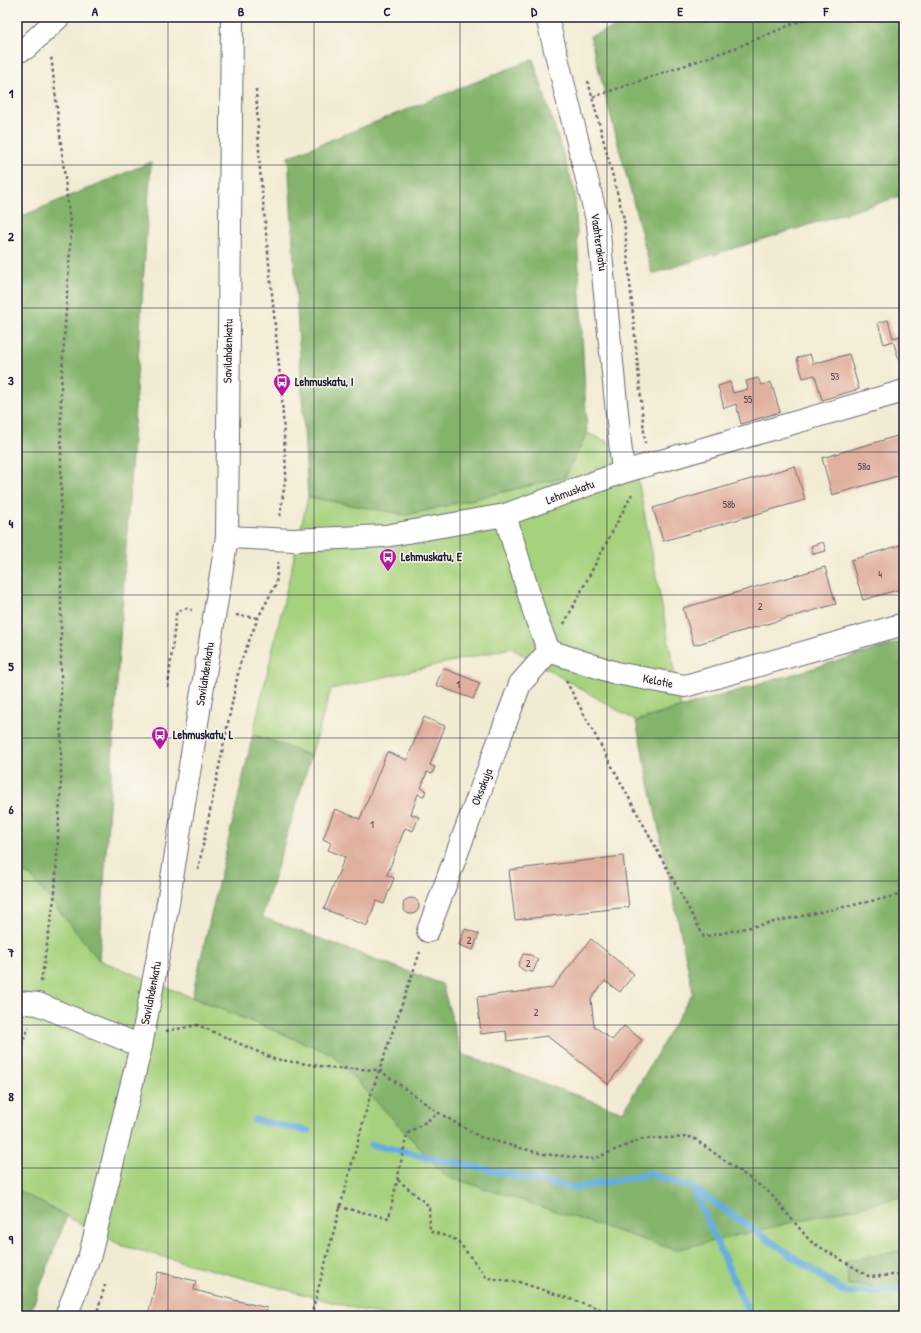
<svg xmlns="http://www.w3.org/2000/svg" width="921" height="1333" font-family="'Patrick Hand',sans-serif">
<style>
.green{fill:#a6d17d;stroke:#647a5c}
.forest{fill:#84b36c;stroke:#536a54}
.lines{fill:none;stroke-linecap:round;stroke-linejoin:round}
.stream{stroke:#65aedd;stroke-width:7}
.building{fill:#e0af9e}
.minor-casing{stroke:#6b6870;stroke-width:24}
.major-casing{stroke:#6b6870;stroke-width:24}
.path{stroke:#6b6870;stroke-width:2.5;stroke-dasharray:3 3;stroke-linecap:butt}
.minor{stroke:#fff;stroke-width:22}
.major{stroke:#fff;stroke-width:22}
.grid{fill:none;stroke:#22223b;stroke-width:1;stroke-opacity:0.55}
.labels{text-anchor:middle;stroke-width:3;stroke-linejoin:round;paint-order:stroke}
.number-label{font-size:10px;fill:#524554}
.street-label{font-size:12px;fill:#22223b;stroke:#fbf7ec}
.poi-label{font-size:12px;font-weight:bold;fill:#22223b;stroke:#fbf7ec;text-anchor:start}
.neatline{fill:none;stroke:#22223b;stroke-width:1.5}
.grid-label{font-size:13px;text-anchor:middle;font-weight:bold;fill:#22223b}
</style>
<rect width="100%" height="100%" fill="#fbf7ec"/>
<filter id="ink" filterUnits="userSpaceOnUse"><feTurbulence type="fractalNoise" baseFrequency=".025" numOctaves="2"/><feDisplacementMap in="SourceGraphic" scale="8" xChannelSelector="R" yChannelSelector="G"/><feConvolveMatrix kernelMatrix="1 2 1 2 8 2 1 2 1" color-interpolation-filters="sRGB"/></filter>
<filter id="wash" filterUnits="userSpaceOnUse"><feTurbulence type="fractalNoise" baseFrequency=".012" numOctaves="4" result="noise"/><feDisplacementMap in="SourceGraphic" scale="16" xChannelSelector="R" yChannelSelector="G"/><feGaussianBlur stdDeviation="0.9" result="paint"/><feColorMatrix in="noise" values="0 0 0 0 0 0 0 0 0 0 0 0 0 0 0 0 0 1.4 0 .05"/><feComposite in="paint" operator="in"/></filter>
<g filter="url(#wash)">
<rect width="100%" height="100%" fill="#f2ebd3"/>
<!-- green -->
<path class="green" d="M587,433L633,453L681,707L636,721L511,648L331,689L311,756L253,734L308,497L407,515L565,477Z
M17,869L31,876L99,960L332,1054L447,1176L848,1210L904,1196V1250L848,1261V1285L904,1288V1316H384L123,1246L17,1190Z"/>
<!-- forest -->
<path class="forest" d="M647,17H904V195L652,274L590,36Z
M533,59L575,192L587,433L565,477L407,515L308,497L288,157Z
M151,162L99,960L31,876L17,869V218Z
M904,641V1196L675,1250L446,1176L332,1054L192,997L253,734L311,756L262,917L442,984L462,1054L623,1112L693,992L636,721Z
M17,1190L67,1216L29,1316H17Z
M904,1250V1288L848,1285L847,1261Z"/>
<g class="lines">
<!-- stream -->
<path class="stream" d="M255,1120L308,1131
M372,1145L574,1188L650,1174L693,1188L846,1293L904,1289
M693,1189L750,1316"/>
</g>
<g id="blocks">
<!-- building -->
<path class="building" d="M888,320L893,338L904,335V362L900,363L893,341L884,344L878,323Z
M810,354L813,364L849,354L859,389L822,400L815,375L803,378L797,358Z
M758,378L761,385L771,382L780,412L741,424L736,404L724,408L718,386L730,382L733,393L748,389L746,381Z
M904,434V474L832,495L822,458Z
M795,466L805,500L663,541L653,508Z
M823,542L826,551L813,554L811,546Z
M904,544V588L863,600L851,560Z
M825,567L836,604L694,645L683,608Z
M443,668L480,683L473,699L436,685Z
M424,717L445,726L430,765L435,767L432,774L427,772L421,788L426,790L424,796L418,794L411,814L419,817L413,831L405,828L387,875L394,878L384,904L376,901L367,926L324,909L345,857L328,850L331,843L323,839L335,809L360,819L387,752L407,760Z
M623,856L629,907L515,920L509,870Z
M403 906a8 8 0 1 1 16 0a8 8 0 1 1-16 0Z
M465,929L479,934L473,950L459,945Z
M591,939L634,974L620,992L605,981L591,999L594,1026L612,1040L624,1026L642,1040L608,1084L547,1036L507,1041L506,1031L481,1034L477,997L552,988Z
M523,954L531,955L538,960L533,972L525,971L518,966Z
M158,1272L196,1281L194,1290L267,1308L265,1316H148Z"/>
</g>
</g>
<g filter="url(#ink)">
<use href="#blocks" fill-opacity="0" stroke="#6b6870" stroke-width="1"/>
<g class="lines">
<defs>
<path id="minor" d="M547,17L598,224L623,472
M17,52L26,48L59,17
M505,515L536,618L549,651L616,673L685,686L904,624
M227,537L293,540L385,536L505,515L623,472L904,391
M428,931L520,684L549,651
M17,1002L38,1004L141,1046"/>
<path id="major" d="M66,1316L90,1255L141,1046L167,909L227,537L232,17"/>
</defs>
<!-- minor casing -->
<use href="#minor" class="minor-casing"/>
<!-- major casing -->
<use href="#major" class="major-casing"/>
<!-- path -->
<path class="path" d="M588,81L624,219L645,443
M256,89L260,170L282,397L286,474L280,517
M593,97L735,48L810,17
M236,615L258,618
M564,624L632,494
M566,681L704,937L904,894
M168,687L176,614L184,608L192,610
M198,870L240,664L258,618L276,584L278,562
M41,982L55,893L61,781V389L71,232L51,55
M166,1031L198,1025L274,1059L333,1068L379,1070L439,1113L480,1137L543,1154L593,1159L642,1139L692,1137L770,1193L810,1241L870,1277L904,1274
M17,1056L29,1027
M398,1180L429,1206L430,1231L457,1240L487,1278L519,1282L621,1316
M339,1207L389,1218L407,1134L439,1113
M96,1316L105,1285
M311,1316L369,1100L420,952"/>
<!-- minor -->
<use href="#minor" class="minor"/>
<!-- major -->
<use href="#major" class="major"/>
</g>
</g>
<!-- grid -->
<path class="grid" d="M168,17V1316M314,17V1316M460,17V1316M607,17V1316M753,17V1316M17,165H904M17,308H904M17,452H904M17,595H904M17,738H904M17,881H904M17,1025H904M17,1168H904"/>
<!-- icons -->
<defs>
<symbol id="bus-pin" viewBox="-11 -11 22 30"><path d="M0 17L-7.5 6A9.5 9.5 0 1 1 7.5 6Z" fill="#b5179e" stroke="#fbf7ec"/><path d="M-5-6H5V4H4V6H2V4H-2V6H-4V4H-5ZM-3.5-4V0h7V-4ZM-3.5 1.2v1.5H-2V1.2ZM2 1.2v1.5H3.5V1.2Z" fill="#fff"/></symbol>
</defs>
<g fill-rule="evenodd">
<use href="#bus-pin" x="272" y="372" width="20" height="27"/>
<use href="#bus-pin" x="378" y="547" width="20" height="27"/>
<use href="#bus-pin" x="150" y="725" width="20" height="27"/>
</g>
<g class="labels">
<!-- number labels -->
<g class="number-label">
<text x="835" y="380">53</text>
<text x="748" y="403">55</text>
<text x="864" y="470">58a</text>
<text x="729" y="508">58b</text>
<text x="880" y="578">4</text>
<text x="760" y="610">2</text>
<text x="458" y="688">1</text>
<text x="372" y="828">1</text>
<text x="469" y="944">2</text>
<text x="528" y="967">2</text>
<text x="536" y="1016">2</text>
</g>
<!-- street labels -->
<g class="street-label">
<text transform="translate(599 242) rotate(82)" y="4">Vaahterakatu</text>
<text transform="translate(228 351) rotate(-89)" y="4">Savilahdenkatu</text>
<text transform="translate(570 492) rotate(-20)" y="4">Lehmuskatu</text>
<text transform="translate(205 674) rotate(-81)" y="4">Savilahdenkatu</text>
<text transform="translate(658 681) rotate(11)" y="4">Kelotie</text>
<text transform="translate(482 787) rotate(-69)" y="4">Oksakuja</text>
<text transform="translate(151 993) rotate(-79)" y="4">Savilahdenkatu</text>
</g>
<!-- poi labels -->
<g class="poi-label">
<text x="295" y="386">Lehmuskatu, I</text>
<text x="401" y="561">Lehmuskatu, E</text>
<text x="173" y="739">Lehmuskatu, L</text>
</g>
</g>
<!-- margin -->
<rect width="921" height="1333" fill="none" stroke="#fbf7ec" stroke-width="44"/>
<rect x="22" y="22" width="877" height="1289" class="neatline"/>
<g class="grid-label">
<text x="95" y="16">A</text>
<text x="241" y="16">B</text>
<text x="387" y="16">C</text>
<text x="534" y="16">D</text>
<text x="680" y="16">E</text>
<text x="826" y="16">F</text>
<text x="11" y="98">1</text>
<text x="11" y="241">2</text>
<text x="11" y="385">3</text>
<text x="11" y="528">4</text>
<text x="11" y="671">5</text>
<text x="11" y="814">6</text>
<text x="11" y="957">7</text>
<text x="11" y="1101">8</text>
<text x="11" y="1244">9</text>
</g>
</svg>
